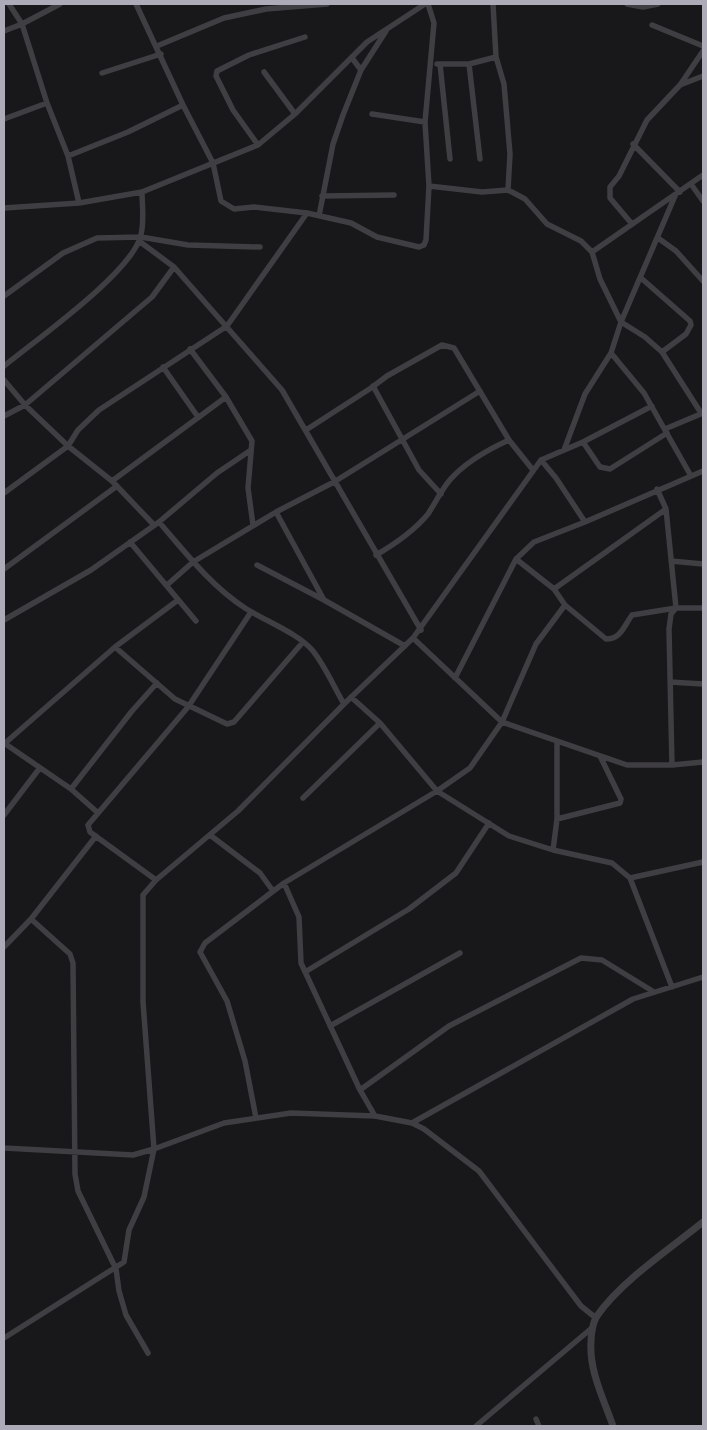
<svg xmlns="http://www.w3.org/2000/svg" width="707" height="1430" font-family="Manrope,sans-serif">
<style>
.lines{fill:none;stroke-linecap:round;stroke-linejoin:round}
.minor{stroke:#3f3e42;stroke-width:5.5}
.tertiary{stroke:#3f3e42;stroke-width:7}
</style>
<rect width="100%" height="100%" fill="#181719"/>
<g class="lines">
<!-- minor -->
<path class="minor" d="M9,4L22,24L47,103L68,156L79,203
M136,4L183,105L213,163L221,201L234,209L254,207L307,213L351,223L377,237L419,247L424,245L426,240L429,186L425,122L434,23L428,4
M493,4L496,57L504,84L510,154L508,190
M627,4L643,7L658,4
M652,25L703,46
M4,31L22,24L60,4
M157,46L224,18L266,9L327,4
M352,58L361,70
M437,64H469L496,57
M440,64L450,159
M469,64L480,159
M264,72L295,114
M102,73L161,54
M680,85L703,51
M372,114L425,122
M4,119L47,103
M633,144L680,192
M258,145L233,110L216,76L217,71L249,55L305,37
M68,156L128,132L183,105
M691,184L703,201
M429,186L482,192L508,190L525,199L547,224L581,241L592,252L600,279L621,322L611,353L644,393L691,476
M322,196L394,195
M675,196L621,322L645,337L662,352L701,413
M4,208L79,203L142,192L258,145L295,114L367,42L425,4
M319,216L333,144L343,115L361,70L386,31
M632,224L610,198V187L619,176L647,120L680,85L703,76
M658,238L676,251L703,281
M139,241L174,267L282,390L421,630
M592,252L703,175
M641,278L690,321L691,325L686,334L662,352
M4,296L63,253L97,238L141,237L188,245L260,247
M190,349L226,397L252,441L248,488L253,525
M4,366C37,339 128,275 140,238C145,225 142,205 142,192
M163,367L198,417
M4,380L25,405L68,446L112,481L154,525
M373,386L419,470L441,494
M4,416L25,405L152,297L174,267
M665,429L703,413
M306,430L371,388L387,376L442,345L454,348L509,440
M583,442L600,467L610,469L667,433
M564,450L585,394L611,353
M112,481L226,397
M657,489L666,509L676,608L671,614L669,629L672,765
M4,493L68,446L78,430L99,410L227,326L307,213
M276,512L324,600
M159,522C185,552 211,586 245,608C265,621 298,633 313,651C325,666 334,687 344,704
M585,522L703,471
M130,542L196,621
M376,555C395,544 414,531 428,514C435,503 441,491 449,481C465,462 487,450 509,440L533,470
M671,561L703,564
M257,565L324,600L405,646
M4,569L117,486
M167,585L193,562L276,512L334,482L480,391
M554,589L666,509
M565,605L606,639C621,639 624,626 632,615L676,608H703
M4,620L91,570L159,522L217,473L251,450
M413,638L502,722L627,765H672L703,762
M115,647L175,699L227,724L234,722L303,642
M455,678L516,559L534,542L585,522L556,478L541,460L583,442L652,406
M670,682L703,684
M351,697L380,723L437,791L509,836L553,850L612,863L630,878L672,987
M4,743L71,789L97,812
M4,744L115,647L178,600
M71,789L132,711L157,683
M303,798L380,723
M4,815L39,769
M557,819L620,803L621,799L601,758
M210,835L260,873L273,891
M553,850L557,819V742
M630,878L703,862
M156,880L90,832L88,825L188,707L251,612
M284,883L299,917L301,963L360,1090L375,1116
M31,919L70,954L73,963L75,1174L78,1191L116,1269L119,1291L126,1315L148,1353
M4,947L31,919L96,836
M305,972L409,909L456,873L489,823
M330,1026L460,953
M360,1090L449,1026L581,958L602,960L654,992
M256,1118L245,1061L227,1001L200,952L205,943L284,883L437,791L470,768L502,722L536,644L565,605L554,589L516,559
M412,1123L633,999L703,977
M4,1148L133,1155L154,1149L224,1123L291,1113L375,1116L412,1123L424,1129L479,1171L581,1306L596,1318
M4,1338L124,1262L129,1230L144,1197L154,1149L143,1002V895L156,880L238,811L344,704L413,638L541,460
M536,1419L539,1426
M476,1426L593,1327"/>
<!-- tertiary -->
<path class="tertiary" d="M613,1426C604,1400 589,1371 591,1342C591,1334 593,1322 597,1316C620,1282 671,1248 703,1222"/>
</g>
<!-- border -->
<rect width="707" height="1430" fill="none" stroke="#adabb7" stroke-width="10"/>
</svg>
